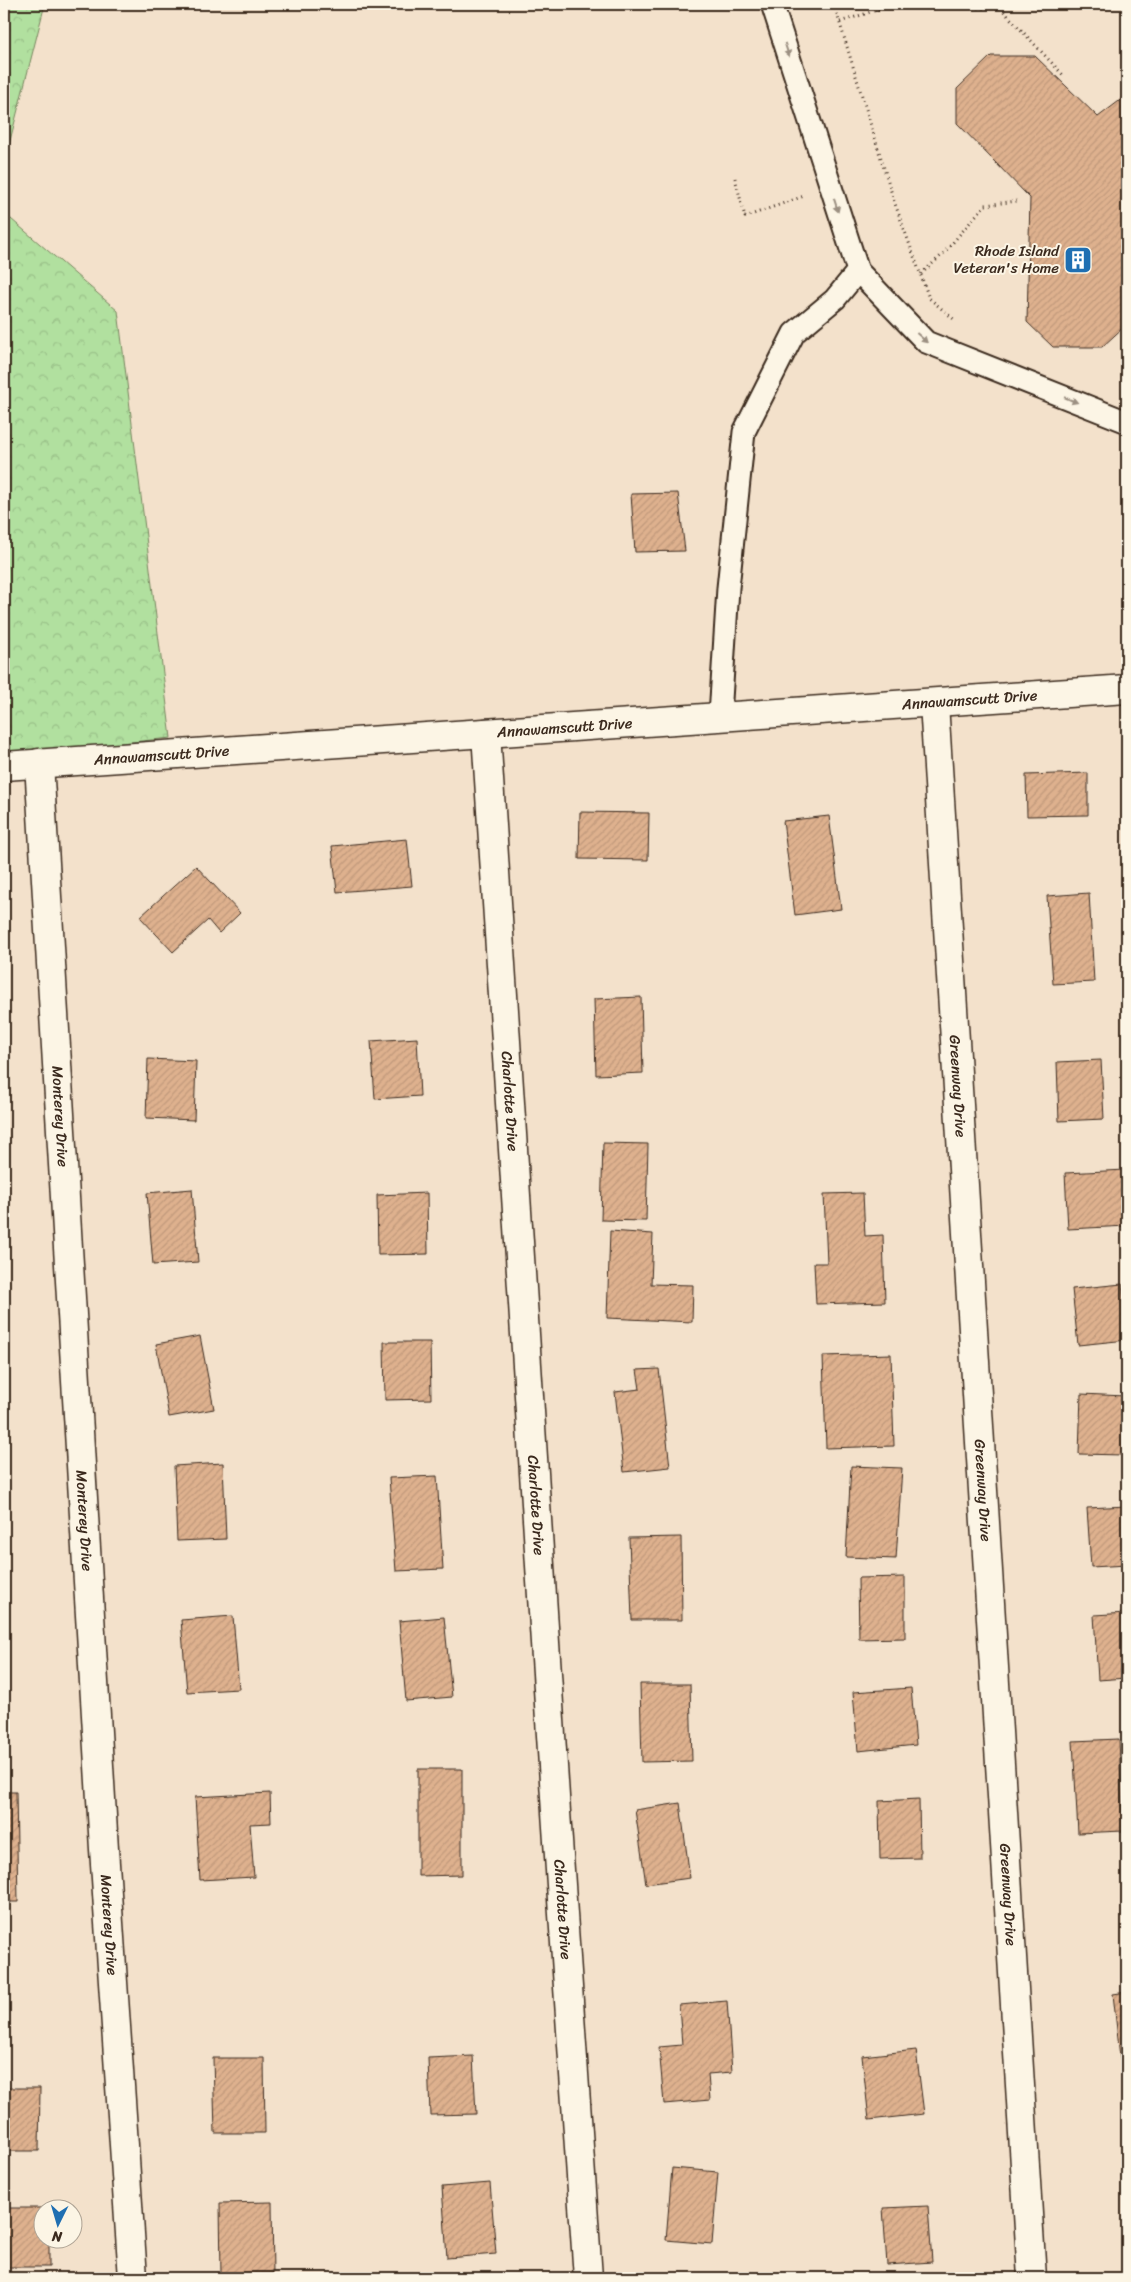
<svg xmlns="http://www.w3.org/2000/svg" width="1131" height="2282" font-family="Sriracha,sans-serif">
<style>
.forest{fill:url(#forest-crowns);stroke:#76855e}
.building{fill:url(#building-hatch);stroke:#3b2a1e}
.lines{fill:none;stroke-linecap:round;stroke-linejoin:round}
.service-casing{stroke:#3b2a1e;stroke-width:25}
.minor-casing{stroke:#3b2a1e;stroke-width:31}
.tertiary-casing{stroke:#3b2a1e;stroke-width:31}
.path{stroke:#3b2a1e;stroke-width:3;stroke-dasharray:1 4;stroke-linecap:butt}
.service{stroke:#fcf5e5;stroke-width:21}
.minor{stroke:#fcf5e5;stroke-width:28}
.tertiary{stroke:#fcf5e5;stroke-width:28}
.oneway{fill:#9c9082}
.labels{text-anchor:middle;stroke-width:4;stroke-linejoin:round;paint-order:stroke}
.poi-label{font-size:15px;fill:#3b2a1e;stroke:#fcf5e5;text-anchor:end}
.street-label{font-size:15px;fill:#3b2a1e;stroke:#fcf5e5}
</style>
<defs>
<pattern id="forest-crowns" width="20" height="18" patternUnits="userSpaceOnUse" patternTransform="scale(1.25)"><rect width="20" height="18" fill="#b1e09f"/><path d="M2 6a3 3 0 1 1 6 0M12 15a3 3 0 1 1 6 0" fill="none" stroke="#99c088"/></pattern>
<pattern id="building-hatch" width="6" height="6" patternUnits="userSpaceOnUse" patternTransform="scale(1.25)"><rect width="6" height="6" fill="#deb18e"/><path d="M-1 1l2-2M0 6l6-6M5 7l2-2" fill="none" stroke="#bf987a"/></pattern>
</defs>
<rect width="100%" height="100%" fill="#f3e1cb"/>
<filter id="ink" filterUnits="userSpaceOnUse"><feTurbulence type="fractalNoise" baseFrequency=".02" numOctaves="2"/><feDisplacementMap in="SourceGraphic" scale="10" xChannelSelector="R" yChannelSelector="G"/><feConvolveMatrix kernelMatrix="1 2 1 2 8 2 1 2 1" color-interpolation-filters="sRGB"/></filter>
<g filter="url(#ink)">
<!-- forest -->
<path class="forest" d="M4,4H45L4,164Z
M4,213L118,311L171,738L4,755Z"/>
<!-- building -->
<path class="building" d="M991,56H1035L1098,117L1127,95V324L1102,347H1053L1027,322L1030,198L957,123V89Z
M678,493L685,551L635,552L631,494Z
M1088,773V815L1027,816L1026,775Z
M580,812L649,813L648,860L579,859Z
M829,816L841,909L795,915L783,821Z
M407,839L412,886L337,892L332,846Z
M196,866L240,913L219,933L208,920L173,952L140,917Z
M1089,893L1094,982L1053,984L1047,896Z
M641,997L643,1073L596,1075L594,999Z
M417,1038L420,1096L375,1099L371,1041Z
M148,1059L196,1061L194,1120L146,1118Z
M1101,1060L1104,1119L1059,1121L1057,1062Z
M603,1143L648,1144L646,1221L601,1220Z
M1126,1170L1127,1226L1068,1229L1065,1173Z
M192,1189L198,1262L153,1265L147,1193Z
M427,1193L428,1254L378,1255L377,1195Z
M863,1193L865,1236L883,1235L885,1302L816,1304L814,1263H827L824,1194Z
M610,1231L653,1234L651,1284L693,1285L692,1322L607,1318Z
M1122,1284L1127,1340L1078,1345L1072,1289Z
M200,1336L214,1409L169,1417L156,1344Z
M384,1342H430L431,1399L385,1400Z
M891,1354L894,1446L826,1448L823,1356Z
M659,1369L670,1467L624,1472L615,1392L640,1389L637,1370Z
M1081,1394L1125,1396L1123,1455L1079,1454Z
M223,1463L226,1539L177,1541L174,1466Z
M851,1466L902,1468L896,1559L846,1557Z
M437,1476L443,1569L396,1571L389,1478Z
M1127,1506V1565L1091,1567L1087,1508Z
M681,1537L682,1620H632L629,1538Z
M905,1577V1638L859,1639L858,1578Z
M1127,1613V1678L1098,1680L1094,1615Z
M233,1616L239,1689L187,1692L181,1620Z
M444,1617L452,1697L406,1701L399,1621Z
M4,1634L5,1704H4Z
M640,1684H690L692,1761L642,1762Z
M911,1688L916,1745L858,1751L853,1692Z
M1119,1739L1123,1831L1078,1833L1073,1741Z
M418,1769H462V1875L418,1876Z
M4,1792H16L18,1902H4Z
M270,1793L271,1823L250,1824L254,1877L200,1880L195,1797Z
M919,1799L920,1858L880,1859L879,1801Z
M680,1803L690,1878L646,1884L635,1810Z
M1127,1992V2075H1122L1113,1994Z
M727,2001L732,2072L708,2074L710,2100L664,2104L659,2047L682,2045L679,2005Z
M916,2050L924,2114L869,2120L862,2056Z
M473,2056L476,2114L430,2115L428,2058Z
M213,2058H264L265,2133H215Z
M4,2088H40L39,2151H4Z
M672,2168L718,2172L712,2244L666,2240Z
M490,2183L496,2254L447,2258L442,2187Z
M272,2202L273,2276H221L220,2203Z
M928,2206L932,2262L887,2265L883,2208Z
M4,2208H48L42,2210V2240H49V2267H4Z"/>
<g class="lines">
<defs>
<path id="service" d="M772,4L858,271L926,342L1127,422
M720,716L728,588L744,432L794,333L835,299L858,271"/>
<g id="minor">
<path id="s1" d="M934,703L1032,2278"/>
<path id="s2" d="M486,733L556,1812L588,2278"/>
<path id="s3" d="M39,763L104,1849L133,2278"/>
</g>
<g id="tertiary">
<path id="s4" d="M4,766L1127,689"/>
</g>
</defs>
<!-- service casing -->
<use href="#service" class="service-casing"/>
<!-- minor casing -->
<use href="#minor" class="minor-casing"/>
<!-- tertiary casing -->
<use href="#tertiary" class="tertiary-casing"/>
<!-- path -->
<path class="path" d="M834,4L894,201L929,298L956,321
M997,4L1064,76
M840,22L889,6L905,4L983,8L988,4
M735,178L745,217L804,196
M921,274L943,254L985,205L1017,201"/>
<!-- service -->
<use href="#service" class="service"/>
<!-- minor -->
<use href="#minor" class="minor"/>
<!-- tertiary -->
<use href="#tertiary" class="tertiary"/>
</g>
<!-- one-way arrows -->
<defs><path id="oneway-solid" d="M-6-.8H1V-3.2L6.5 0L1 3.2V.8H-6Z" transform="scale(1.25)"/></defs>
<g class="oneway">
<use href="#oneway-solid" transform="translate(787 50) rotate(72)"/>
<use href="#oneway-solid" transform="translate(836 205) rotate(72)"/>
<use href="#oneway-solid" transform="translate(922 338) rotate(42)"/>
<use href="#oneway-solid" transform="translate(1071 400) rotate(22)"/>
</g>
</g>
<!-- icons -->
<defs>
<symbol id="building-square" viewBox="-11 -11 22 22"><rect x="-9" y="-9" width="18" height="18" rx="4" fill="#1f6fb2" stroke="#fcf5e5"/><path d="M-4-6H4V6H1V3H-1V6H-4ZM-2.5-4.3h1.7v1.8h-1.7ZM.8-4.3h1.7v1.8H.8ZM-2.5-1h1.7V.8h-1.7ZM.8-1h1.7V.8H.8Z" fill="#fff"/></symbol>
</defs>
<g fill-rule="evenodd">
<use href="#building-square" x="1062" y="244" width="32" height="32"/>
</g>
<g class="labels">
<!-- poi labels -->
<g class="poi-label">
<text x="1059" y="256">Rhode Island<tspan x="1059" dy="17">Veteran's Home</tspan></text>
</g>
<!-- street labels -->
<g class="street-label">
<text dy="5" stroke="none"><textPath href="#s4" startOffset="968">Annawamscutt Drive</textPath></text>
<text dy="5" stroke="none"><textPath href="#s4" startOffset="562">Annawamscutt Drive</textPath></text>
<text dy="5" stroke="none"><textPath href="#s4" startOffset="158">Annawamscutt Drive</textPath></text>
<text dy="5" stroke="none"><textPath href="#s1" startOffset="384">Greenway Drive</textPath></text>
<text dy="5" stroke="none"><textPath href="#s2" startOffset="369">Charlotte Drive</textPath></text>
<text dy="5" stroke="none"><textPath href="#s3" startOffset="354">Monterey Drive</textPath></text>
<text dy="5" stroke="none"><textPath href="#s1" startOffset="789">Greenway Drive</textPath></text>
<text dy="5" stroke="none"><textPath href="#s2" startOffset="774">Charlotte Drive</textPath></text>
<text dy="5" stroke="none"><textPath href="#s3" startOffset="759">Monterey Drive</textPath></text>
<text dy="5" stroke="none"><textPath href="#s1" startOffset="1194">Greenway Drive</textPath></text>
<text dy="5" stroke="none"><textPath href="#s2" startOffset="1179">Charlotte Drive</textPath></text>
<text dy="5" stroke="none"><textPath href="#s3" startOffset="1164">Monterey Drive</textPath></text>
</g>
</g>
<!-- margin -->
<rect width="1131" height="2282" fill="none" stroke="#fcf5e5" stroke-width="20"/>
<rect x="10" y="10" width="1111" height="2262" fill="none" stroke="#3b2a1e" stroke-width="2" filter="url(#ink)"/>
<!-- north arrow -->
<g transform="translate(58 2224) rotate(185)"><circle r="24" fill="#fcf5e5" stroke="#afa495"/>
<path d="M0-4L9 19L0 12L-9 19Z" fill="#1f6fb2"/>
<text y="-8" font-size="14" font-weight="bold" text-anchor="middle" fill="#3b2a1e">N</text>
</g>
</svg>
